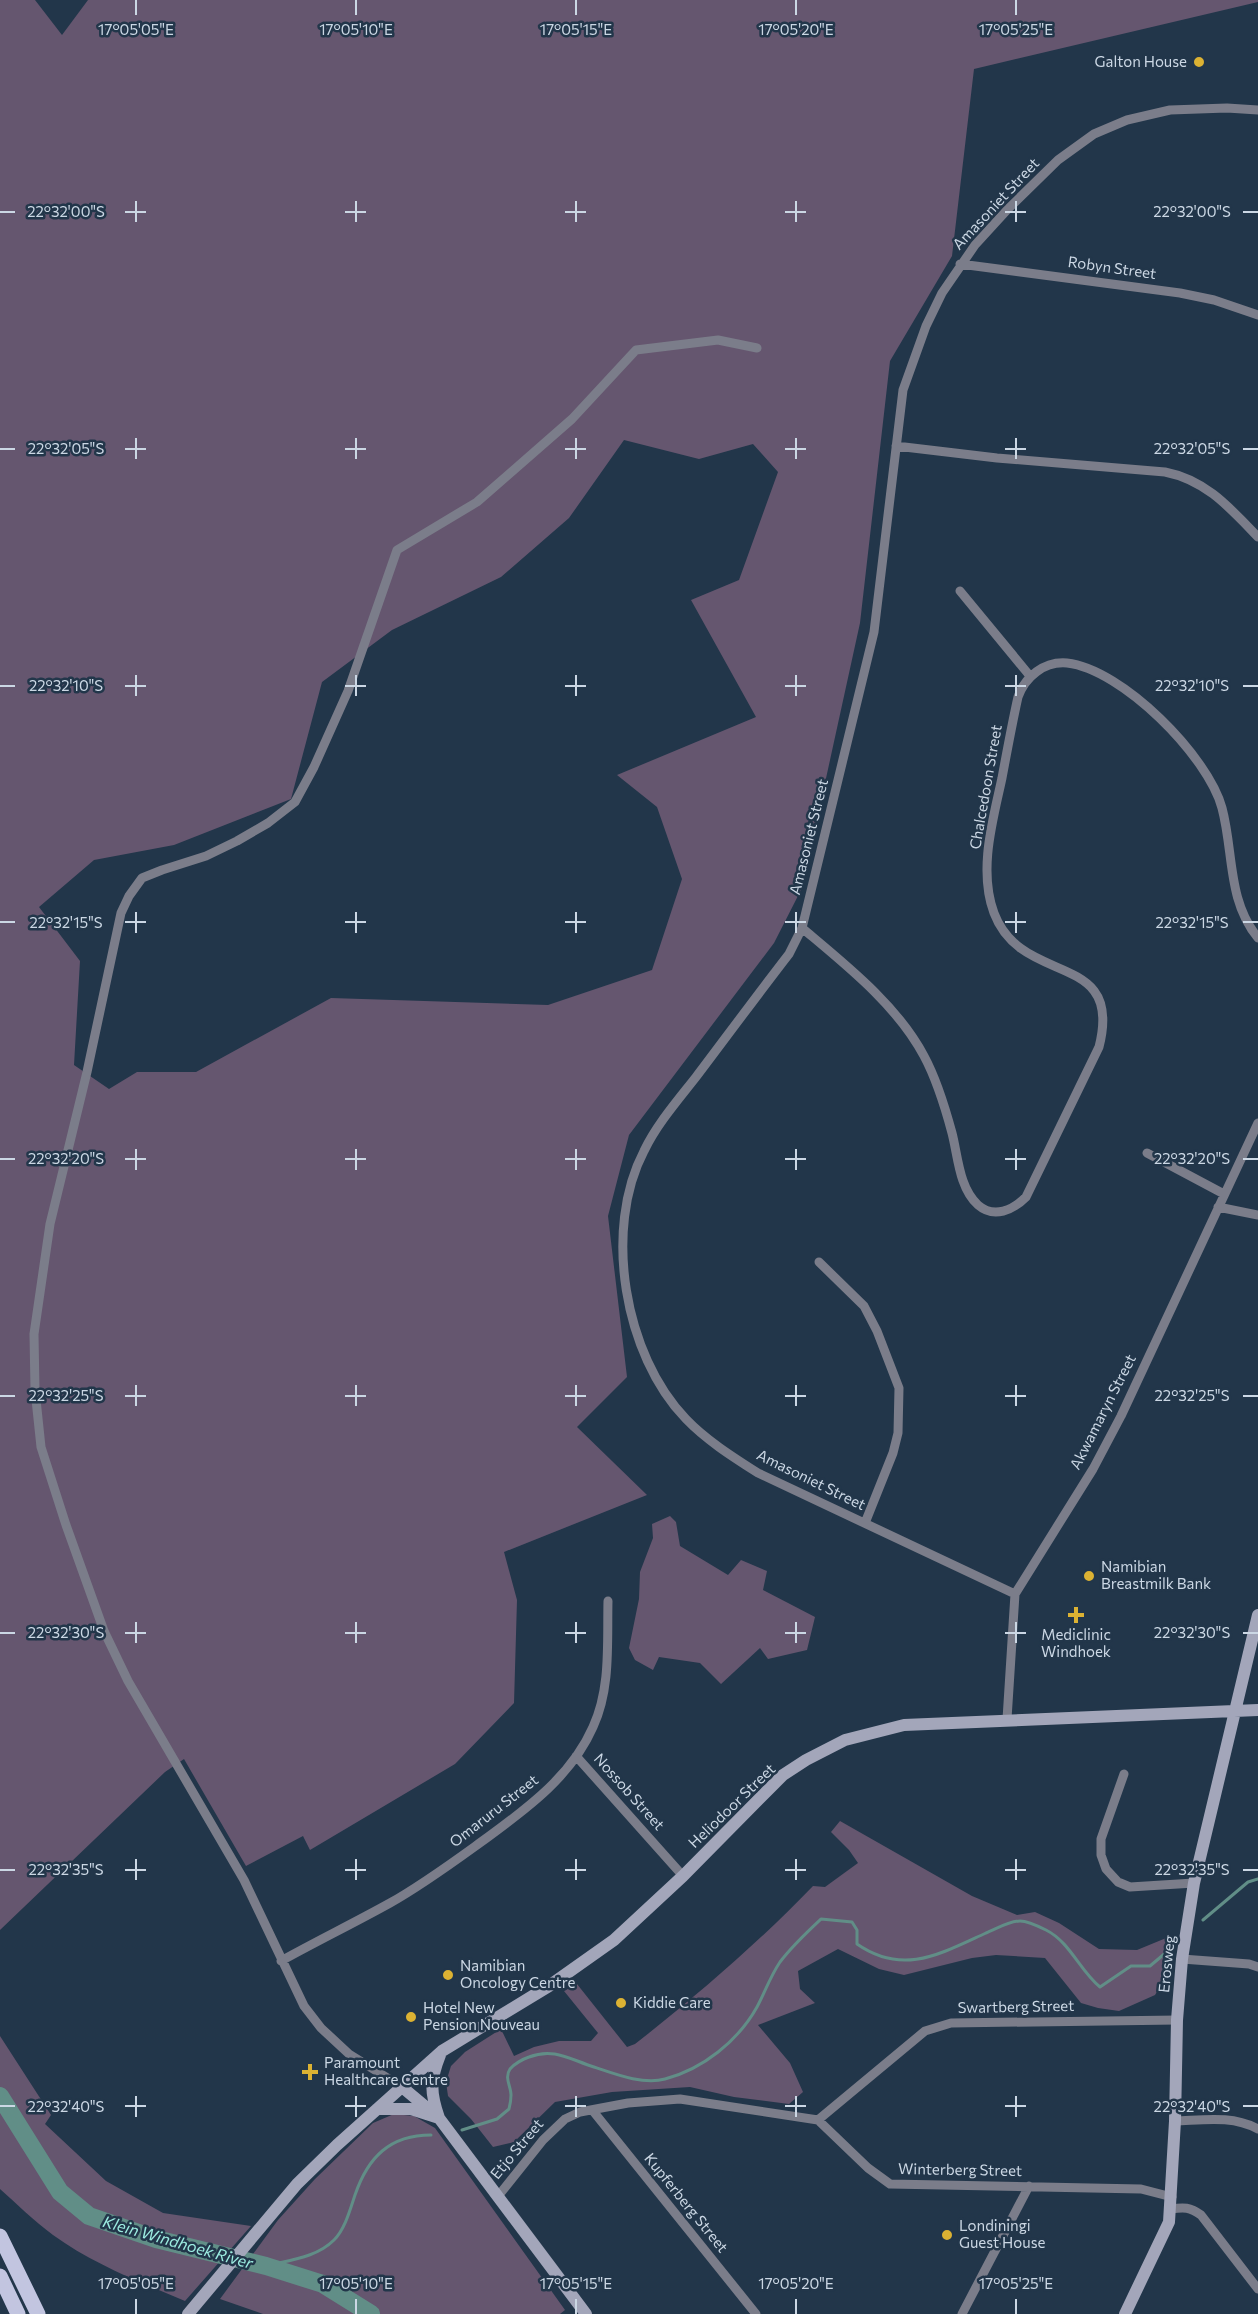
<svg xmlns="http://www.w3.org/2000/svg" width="1258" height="2314" font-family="Commissioner,sans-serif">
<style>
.green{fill:#65566f;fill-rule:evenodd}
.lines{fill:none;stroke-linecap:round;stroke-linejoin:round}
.stream{stroke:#618e87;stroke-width:3}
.river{stroke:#618e87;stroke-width:18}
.street{stroke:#7b7d8a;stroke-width:9}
.secondary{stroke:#a3a6ba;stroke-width:12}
.primary{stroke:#c2c5e0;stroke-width:15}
.ticks{fill:none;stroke:#cbd7e4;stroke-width:2}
.poi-dot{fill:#dcb233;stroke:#22364a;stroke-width:2}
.labels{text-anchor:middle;stroke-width:5;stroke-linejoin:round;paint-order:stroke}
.poi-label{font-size:15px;fill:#cbd7e4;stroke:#22364a;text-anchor:start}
.street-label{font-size:15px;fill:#cbd7e4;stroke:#22364a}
.water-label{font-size:16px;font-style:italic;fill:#9cece1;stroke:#22364a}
.ticks-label{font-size:15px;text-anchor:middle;fill:#cbd7e4;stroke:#22364a;stroke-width:5;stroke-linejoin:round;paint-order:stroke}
</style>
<rect width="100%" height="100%" fill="#22364a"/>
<!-- green -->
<path class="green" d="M0,0H35L62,35L88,0H1258V2L974,69L952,256L890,361L860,623L802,888L774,943L629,1135L608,1216L627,1377L577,1427L647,1495L504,1552L517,1600L514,1703L455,1764L310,1850L303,1836L246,1866L184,1759L165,1772L0,1930ZM624,440L699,459L753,444L778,472L739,580L691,600L756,717L617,775L657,807L682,879L652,970L548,1005L331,998L196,1072H137L109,1089L74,1065L80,961L39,907L94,860L174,845L291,799L322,682L392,630L501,577L569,518Z
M670,1516L676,1522L680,1546L728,1575L741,1560L767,1571L763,1590L815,1617L807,1650L768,1659L760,1648L721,1684L700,1663L659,1657L653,1670L635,1660L629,1648L639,1599L640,1572L653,1538L652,1524Z
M840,1821L972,1896L1017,1915L1035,1912L1059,1923L1099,1949L1137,1950L1171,1936L1172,1967L1155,1995L1119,2011L1098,2008L1081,2003L1045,1958L996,1955L972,1958L904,1975L879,1969L838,1949L798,1971L800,1989L815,2003L758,2025L790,2063L803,2092L789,2104L734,2097L690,2087L612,2092L555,2102L514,2142L493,2147L471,2119L448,2096L446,2082L451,2066L465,2052L501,2029L514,2056L534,2047L559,2041H591L598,2033L564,1991L577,1984L627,2047L635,2044C698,1995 758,1943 813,1886L825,1887L858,1863L849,1850L831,1832Z
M0,2036L51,2115L45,2124L106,2181L163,2213L251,2226L185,2301C140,2282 93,2264 53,2235C34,2221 17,2204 0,2189Z
M394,2114L414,2116L435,2128L565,2310L560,2314H263L220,2299L278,2220L315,2179L373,2123Z"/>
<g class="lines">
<!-- stream -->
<path class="stream" d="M1203,1920L1248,1882L1258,1879
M462,2130L497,2119L509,2109C510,2105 511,2100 511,2095C511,2086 504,2078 510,2069C514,2064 523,2059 529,2057C554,2047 571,2060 594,2067C615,2074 643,2085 665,2079C703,2069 738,2041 757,2007C765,1992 770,1977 780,1962C792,1946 806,1933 821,1919L852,1922L857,1930V1944C903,1976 940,1954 986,1933C996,1929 1009,1921 1020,1921C1027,1921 1040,1927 1046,1930C1070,1942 1080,1971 1100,1987L1131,1966H1150L1169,1950
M266,2266C289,2260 316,2258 334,2240C345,2229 350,2210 355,2195C368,2157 390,2135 431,2135"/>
<!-- river -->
<path class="river" d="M0,2096L60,2192L89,2216L156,2239L266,2266L323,2284L371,2314"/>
<!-- street -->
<path class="street" d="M960,264L1180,293L1214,300L1258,315
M896,446L997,458L1165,472C1206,480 1230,508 1258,537
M960,591L1030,676
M802,928C846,965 897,1005 924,1056C937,1080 945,1107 952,1133C958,1156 959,1188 978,1205C994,1219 1013,1210 1026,1197L1099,1047C1124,949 1022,988 994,913C978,870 993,820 1002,778C1007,751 1012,724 1018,697C1025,677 1044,661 1067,663C1122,669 1208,756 1222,808C1234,853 1227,900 1258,938
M1147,1153L1224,1194
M1218,1207L1258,1215
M819,1262L864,1306L877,1331L899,1388L898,1433L893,1453L865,1523
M1015,1594L758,1473C733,1457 706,1440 686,1419C624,1355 603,1229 644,1151C657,1124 678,1100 696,1077C727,1036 758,994 789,954L802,928L874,632L903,390L926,326L942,293L975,245L1007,210L1058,160L1094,134L1127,120L1170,110L1227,108L1258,110
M1007,1719L1015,1594L1093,1469L1121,1416L1258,1123
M576,1756L683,1876
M1124,1774L1101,1839V1855L1106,1869L1118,1882L1130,1887L1194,1883
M1182,1959L1249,1964L1258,1967
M281,1961C317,1941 354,1923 390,1903C424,1884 456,1860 488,1837C529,1807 572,1775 593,1727C611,1688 607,1643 608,1601
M402,2087L349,2054L321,2028L304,2006L244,1880L128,1681L104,1631L66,1525L41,1447L35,1390L34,1334L50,1224L87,1072L121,913L129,896L142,878L162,870L206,856L237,841L268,823L295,802L314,767L348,691L397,550L477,502L572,419L636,350L718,340L757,348
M593,2111L756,2314
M818,2120L925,2031L951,2023L1177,2020
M1175,2121C1204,2120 1232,2115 1258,2129
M499,2195L543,2140L565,2119L580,2112L628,2103L680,2099L818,2120L868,2168L890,2184L1141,2189L1172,2197
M1171,2209C1184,2207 1190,2207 1201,2215L1258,2289
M962,2314L1029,2186"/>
<!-- secondary -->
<path class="secondary" d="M402,2087L439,2118L586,2314
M377,2109H411L439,2118C430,2092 430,2080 440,2055
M188,2314L297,2184L337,2145L442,2051L549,1986L614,1940L683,1876L767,1791L783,1775L806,1760L845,1740L904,1725L1258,1710
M1125,2314L1169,2222L1175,2121L1177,2020L1182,1959L1194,1883L1258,1615"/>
<!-- primary -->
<path class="primary" d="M0,2236L38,2314
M0,2276L18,2314"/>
</g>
<!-- ticks -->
<path class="ticks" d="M136,0V15M356,0V15M576,0V15M796,0V15M1016,0V15M136,201V222M356,201V222M576,201V222M796,201V222M1016,201V222M0,212H15M125,212H146M345,212H366M565,212H586M785,212H806M1005,212H1026M1243,212H1258M136,438V459M356,438V459M576,438V459M796,438V459M1016,438V459M0,449H15M125,449H146M345,449H366M565,449H586M785,449H806M1005,449H1026M1243,449H1258M136,675V696M356,675V696M576,675V696M796,675V696M1016,675V696M0,686H15M125,686H146M345,686H366M565,686H586M785,686H806M1005,686H1026M1243,686H1258M136,912V933M356,912V933M576,912V933M796,912V933M1016,912V933M0,922H15M125,922H146M345,922H366M565,922H586M785,922H806M1005,922H1026M1243,922H1258M136,1149V1170M356,1149V1170M576,1149V1170M796,1149V1170M1016,1149V1170M0,1159H15M125,1159H146M345,1159H366M565,1159H586M785,1159H806M1005,1159H1026M1243,1159H1258M136,1385V1406M356,1385V1406M576,1385V1406M796,1385V1406M1016,1385V1406M0,1396H15M125,1396H146M345,1396H366M565,1396H586M785,1396H806M1005,1396H1026M1243,1396H1258M136,1622V1643M356,1622V1643M576,1622V1643M796,1622V1643M1016,1622V1643M0,1633H15M125,1633H146M345,1633H366M565,1633H586M785,1633H806M1005,1633H1026M1243,1633H1258M136,1859V1880M356,1859V1880M576,1859V1880M796,1859V1880M1016,1859V1880M0,1870H15M125,1870H146M345,1870H366M565,1870H586M785,1870H806M1005,1870H1026M1243,1870H1258M136,2096V2117M356,2096V2117M576,2096V2117M796,2096V2117M1016,2096V2117M0,2106H15M125,2106H146M345,2106H366M565,2106H586M785,2106H806M1005,2106H1026M1243,2106H1258M136,2299V2314M356,2299V2314M576,2299V2314M796,2299V2314M1016,2299V2314"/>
<!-- markers -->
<g class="poi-dot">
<circle cx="1199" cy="62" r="6"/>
<circle cx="1089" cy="1576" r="6"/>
<path d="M1073 1606h6v6h6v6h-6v6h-6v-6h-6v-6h6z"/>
<circle cx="448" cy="1975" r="6"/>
<circle cx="621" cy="2003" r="6"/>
<circle cx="411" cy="2017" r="6"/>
<path d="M307 2063h6v6h6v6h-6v6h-6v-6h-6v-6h6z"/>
<circle cx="947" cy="2235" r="6"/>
</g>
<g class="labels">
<!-- poi labels -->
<g class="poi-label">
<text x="1187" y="67" text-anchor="end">Galton House</text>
<text x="1101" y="1572">Namibian<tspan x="1101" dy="17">Breastmilk Bank</tspan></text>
<text x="1076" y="1640" text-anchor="middle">Mediclinic<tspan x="1076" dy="17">Windhoek</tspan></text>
<text x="460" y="1971">Namibian<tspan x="460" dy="17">Oncology Centre</tspan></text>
<text x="633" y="2008">Kiddie Care</text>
<text x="423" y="2013">Hotel New<tspan x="423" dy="17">Pension Nouveau</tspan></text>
<text x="324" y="2068">Paramount<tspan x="324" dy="17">Healthcare Centre</tspan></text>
<text x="959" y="2231">Londiningi<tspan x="959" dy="17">Guest House</tspan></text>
</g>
<!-- street labels -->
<g class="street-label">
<text transform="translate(996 204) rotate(-47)" y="5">Amasoniet Street</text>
<text transform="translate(1112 268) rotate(8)" y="5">Robyn Street</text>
<text transform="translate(986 787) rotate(-80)" y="5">Chalcedoon Street</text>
<text transform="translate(809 837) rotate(-76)" y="5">Amasoniet Street</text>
<text transform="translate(1103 1412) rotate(-63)" y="5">Akwamaryn Street</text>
<text transform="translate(811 1480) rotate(26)" y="5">Amasoniet Street</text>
<text transform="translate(629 1792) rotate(48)" y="5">Nossob Street</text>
<text transform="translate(732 1806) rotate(-44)" y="5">Heliodoor Street</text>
<text transform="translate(494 1811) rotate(-38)" y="5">Omaruru Street</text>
<text transform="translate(1167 1964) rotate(-84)" y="5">Erosweg</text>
<text transform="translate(1016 2007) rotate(-1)" y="5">Swartberg Street</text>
<text transform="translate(517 2149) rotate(-50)" y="5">Etjo Street</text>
<text transform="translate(960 2170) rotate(1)" y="5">Winterberg Street</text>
<text transform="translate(686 2203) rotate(51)" y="5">Kupferberg Street</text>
</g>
<!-- water labels -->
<g class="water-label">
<text transform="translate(178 2242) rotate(16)" y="6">Klein Windhoek River</text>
</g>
</g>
<g class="ticks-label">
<text x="136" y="35">17°05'05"E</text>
<text x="356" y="35">17°05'10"E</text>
<text x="576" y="35">17°05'15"E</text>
<text x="796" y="35">17°05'20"E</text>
<text x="1016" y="35">17°05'25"E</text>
<text x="66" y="217">22°32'00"S</text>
<text x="1192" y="217">22°32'00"S</text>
<text x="66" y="454">22°32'05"S</text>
<text x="1192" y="454">22°32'05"S</text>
<text x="66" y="691">22°32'10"S</text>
<text x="1192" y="691">22°32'10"S</text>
<text x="66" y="928">22°32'15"S</text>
<text x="1192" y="928">22°32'15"S</text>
<text x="66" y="1164">22°32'20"S</text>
<text x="1192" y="1164">22°32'20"S</text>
<text x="66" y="1401">22°32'25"S</text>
<text x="1192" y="1401">22°32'25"S</text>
<text x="66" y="1638">22°32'30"S</text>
<text x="1192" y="1638">22°32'30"S</text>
<text x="66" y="1875">22°32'35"S</text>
<text x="1192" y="1875">22°32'35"S</text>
<text x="66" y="2112">22°32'40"S</text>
<text x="1192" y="2112">22°32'40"S</text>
<text x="136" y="2289">17°05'05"E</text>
<text x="356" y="2289">17°05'10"E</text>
<text x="576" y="2289">17°05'15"E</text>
<text x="796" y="2289">17°05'20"E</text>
<text x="1016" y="2289">17°05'25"E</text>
</g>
</svg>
